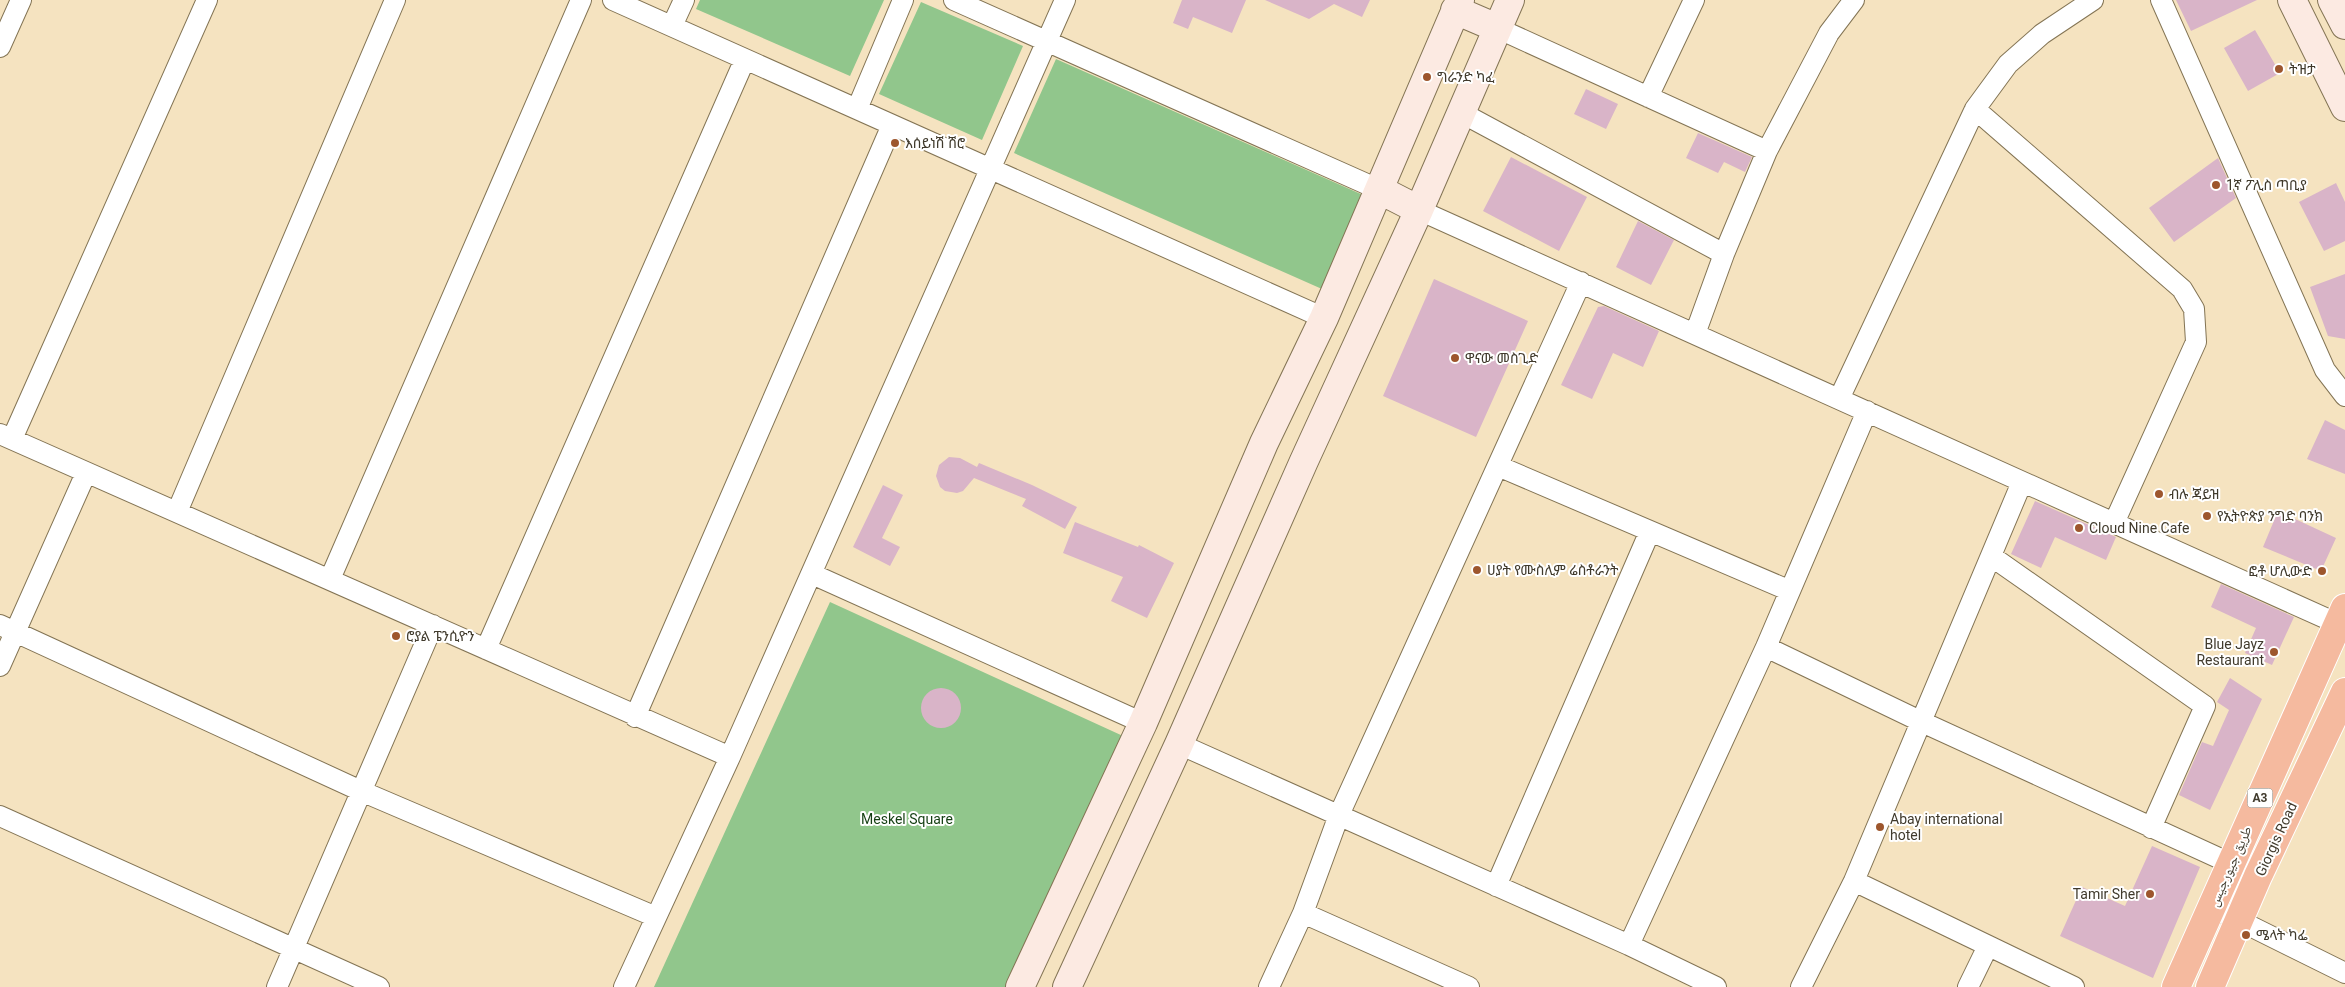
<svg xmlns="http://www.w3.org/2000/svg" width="2345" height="987" font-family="Roboto,'Noto Naskh Arabic','Noto Sans Ethiopic',sans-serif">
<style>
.green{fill:#91c68c}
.building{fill:#d9b4c8}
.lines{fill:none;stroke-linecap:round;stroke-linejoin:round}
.street-casing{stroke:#837454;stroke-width:22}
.secondary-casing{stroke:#837454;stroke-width:30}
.highway-casing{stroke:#fff;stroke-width:30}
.street{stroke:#fff;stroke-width:20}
.secondary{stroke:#fceae2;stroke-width:28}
.highway{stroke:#f5ba9f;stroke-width:28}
.poi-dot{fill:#9d562d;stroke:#fff;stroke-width:2}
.labels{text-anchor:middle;stroke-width:4;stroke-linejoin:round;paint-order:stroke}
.shield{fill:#fff;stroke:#79756b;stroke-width:1}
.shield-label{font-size:12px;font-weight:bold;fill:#403a2c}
.poi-label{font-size:14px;fill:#403a2c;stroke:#fff;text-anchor:start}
.park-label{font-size:14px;fill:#143f12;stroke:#fff}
.street-label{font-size:14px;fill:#403a2c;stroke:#fff}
</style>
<rect width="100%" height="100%" fill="#f5e3c0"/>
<!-- green -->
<path class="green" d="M700,0H884L850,76L696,9Z
M921,2L1023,46L982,140L879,94Z
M1056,59L1372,199L1331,293L1014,153Z
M830,602L1123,736L1008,987H654Z"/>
<!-- building -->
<path class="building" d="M1182,0H1246L1232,33L1193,17L1188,29L1173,23Z
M1265,0H1370L1362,17L1334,4L1309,19Z
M2176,0H2257L2191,31Z
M2255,30L2280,73L2248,91L2224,48Z
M1586,89L1618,104L1606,129L1574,114Z
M1698,133L1752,157L1745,172L1724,162L1718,173L1686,158Z
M1511,157L1587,197L1559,251L1483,211Z
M2218,158L2236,198L2174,242L2149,208Z
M2336,183L2345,202V241L2324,251L2299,202Z
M1638,221L1674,240L1651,285L1616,267Z
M2345,274V339L2328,336L2310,287Z
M1434,279L1528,321L1476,437L1383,396Z
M1604,306L1659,331L1643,367L1613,353L1592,399L1561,385L1598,307Z
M2325,420L2345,430V474L2307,459Z
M949,457L960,458L977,467L979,463L1032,485L1077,507L1065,529L1022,506L1026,499L974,478L963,491L957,493L945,491L940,487L936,476L939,465Z
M883,485L903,495L882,538L900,547L890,566L853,547Z
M2035,501L2116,537L2106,560L2055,537L2041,568L2011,554Z
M2278,511L2336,538L2321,571L2263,547Z
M1075,522L1138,547L1139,545L1174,563L1147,618L1111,601L1123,577L1063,553Z
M2221,584L2294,617L2272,665L2245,653L2256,628L2211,607Z
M2230,678L2262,699L2210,810L2179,795L2202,742L2213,746L2229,710L2217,702Z
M921 708a20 20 0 1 1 40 0a20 20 0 1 1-40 0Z
M2152,846L2200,867L2153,978L2060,936L2082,887L2125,906Z"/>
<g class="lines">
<defs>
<path id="street" d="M613,0L1324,318
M954,0L1380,190
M2161,0L2325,370L2345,396
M672,26L684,0
M1497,28L1767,151
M0,47L21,0
M1648,97L1694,0
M857,109L903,0
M1975,109L2182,289L2194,309L2196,342L2114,523
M1460,112L1724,254
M1419,210L2345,627
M1695,334L1724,254L1767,151L1829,33L1854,0
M1839,399L1975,109L2008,64L2042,34L2093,0
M0,434L730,757
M12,439L207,0
M1498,466L1788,590
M177,512L395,0
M1991,556L2205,706L2151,828
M812,574L1143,723
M330,579L581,0
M0,625L361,791L656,917
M1766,647L1922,722L2258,876
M486,649L745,59
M0,666L86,473
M635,717L892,125
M1179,744L1629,945L1716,987
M0,816L379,987
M1854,881L2074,987
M1496,886L1650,531
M2212,907L2345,973
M1303,913L1469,987
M1629,945L1766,647L1867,411
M277,987L433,625
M624,987L730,757L1065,0
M1269,987L1303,913L1339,815L1581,282
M1801,987L1854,881L2022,482
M1968,987L1988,946"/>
<path id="secondary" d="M2292,0L2345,107
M2332,0L2345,25
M1455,10L1497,28
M1380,190L1419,210
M1020,987L1143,723L1264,443L1324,318L1460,0
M1067,987L1179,744L1304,461L1419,210L1510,0"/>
<path id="highway" d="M2176,987L2345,608
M2210,987L2258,876L2345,692"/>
</defs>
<!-- street casing -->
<use href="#street" class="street-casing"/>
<!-- secondary casing -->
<use href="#secondary" class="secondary-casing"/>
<!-- highway casing -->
<use href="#highway" class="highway-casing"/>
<!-- street -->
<use href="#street" class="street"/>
<!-- secondary -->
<use href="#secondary" class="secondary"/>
<!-- highway -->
<use href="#highway" class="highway"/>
</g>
<!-- markers -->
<g class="poi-dot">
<circle cx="2279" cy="69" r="5"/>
<circle cx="1427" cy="77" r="5"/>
<circle cx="895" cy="143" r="5"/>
<circle cx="2216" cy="185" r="5"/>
<circle cx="1455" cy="358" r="5"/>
<circle cx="2159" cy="494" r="5"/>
<circle cx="2207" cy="516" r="5"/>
<circle cx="2079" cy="528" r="5"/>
<circle cx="1477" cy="570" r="5"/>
<circle cx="2322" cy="571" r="5"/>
<circle cx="396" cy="636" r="5"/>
<circle cx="2274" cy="652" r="5"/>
<circle cx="1880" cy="827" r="5"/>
<circle cx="2150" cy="894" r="5"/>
<circle cx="2246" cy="935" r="5"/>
</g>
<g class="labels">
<!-- shield labels -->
<rect class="shield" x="2247.5" y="788.5" width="25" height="19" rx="4"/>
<g class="shield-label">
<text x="2260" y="802">A3</text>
</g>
<!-- poi labels -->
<g class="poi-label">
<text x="2289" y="74">ትዝታ</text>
<text x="1437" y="82">ግራንድ ካፈ</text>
<text x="905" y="148">እሰይነሽ ሽሮ</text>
<text x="2226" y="190">1ኛ ፖሊስ ጣቢያ</text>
<text x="1465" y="363">ዋናው መስጊድ</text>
<text x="2169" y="499">ብሉ ጃይዝ</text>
<text x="2217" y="521">የኢትዮጵያ ንግድ ባንክ</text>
<text x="2089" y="533">Cloud Nine Cafe</text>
<text x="1487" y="575">ሀያት የሙስሊም ሬስቶራንት</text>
<text x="2312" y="576" text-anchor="end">ፎቶ ሆሊውድ</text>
<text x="406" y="641">ሮያል ፔንሲዮን</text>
<text x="2264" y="649" text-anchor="end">Blue Jayz<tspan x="2264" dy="16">Restaurant</tspan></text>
<text x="1890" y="824">Abay international<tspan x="1890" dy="16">hotel</tspan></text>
<text x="2140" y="899" text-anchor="end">Tamir Sher</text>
<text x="2256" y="940">ሜላት ካፌ</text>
</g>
<!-- park labels -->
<g class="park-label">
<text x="907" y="824">Meskel Square</text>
</g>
<!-- street labels -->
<g class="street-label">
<text transform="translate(2276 839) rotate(-65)" y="5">Giorgis Road</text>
<text transform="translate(2230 866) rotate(-66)" y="5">طريق جيورجيس</text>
</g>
</g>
</svg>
